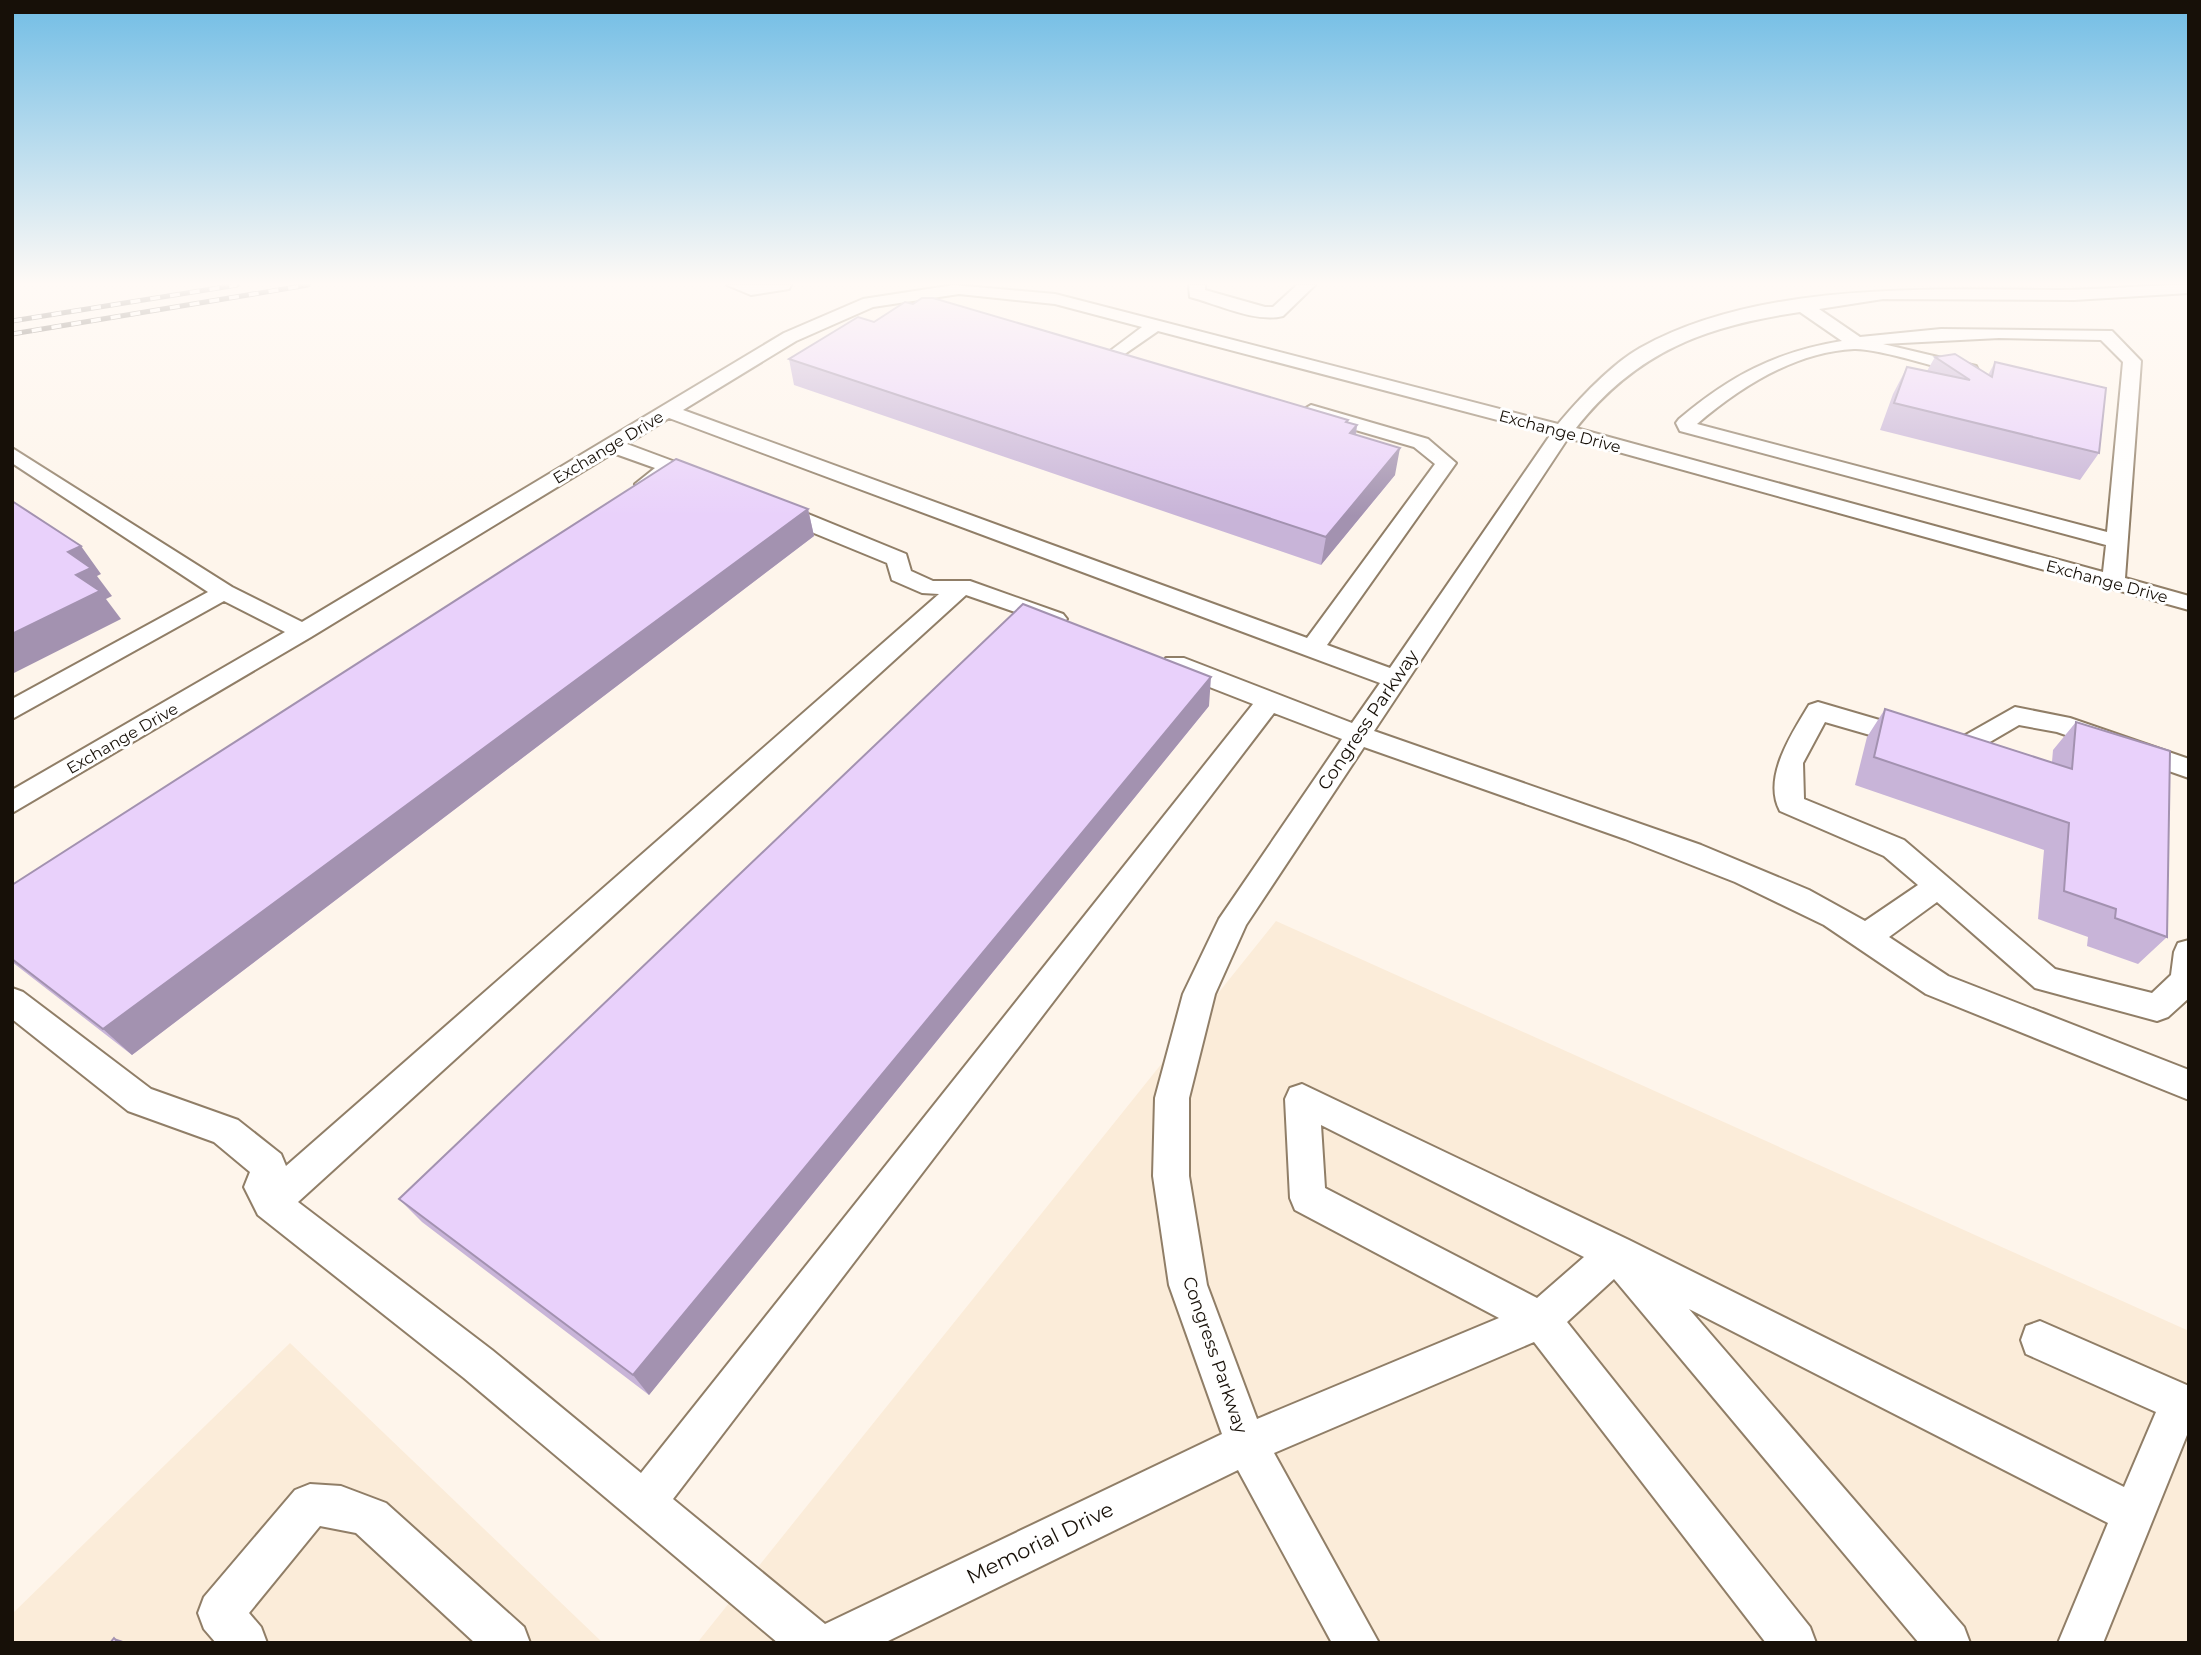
<svg xmlns="http://www.w3.org/2000/svg" width="2201" height="1655" font-family="Montserrat,sans-serif">
<style>
.built{fill:#fbecd9}
.lines{fill:none;stroke-linecap:round;stroke-linejoin:round}
.minor-casing{stroke:#907e67;stroke-width:4}
.minor{fill:#fff;fill-rule:evenodd}
.rail-casing{stroke:#4c443c;stroke-width:5}
.rail{stroke:#fff;stroke-width:3.5;stroke-dasharray:10;stroke-linecap:butt}
.wall{fill:#c8b4d8}
.shaded-wall{fill:#a392b0}
.building{fill:#e9d1fb;stroke:#a392b0;stroke-width:2}
.labels{text-anchor:middle;stroke-width:6;stroke-linejoin:round;paint-order:stroke}
.far-street-label{font-size:16px;fill:#171008;stroke:#fff}
.street-label{font-size:18px;fill:#171008;stroke:#fff}
.near-street-label{font-size:21px;fill:#171008;stroke:#fff}
</style>
<rect width="100%" height="100%" fill="#fef5eb"/>
<!-- built -->
<path class="built" d="M1276,921L2189,1331V1643H697Z
M290,1343L603,1643H12V1614Z"/>
<g class="lines">
<defs>
<path id="minor" d="M727,285H791L789,289L751,295Z
M954,285L1055,294L1558,424C1579,399 1612,364 1640,348C1758,282 1924,289 2056,290C2100,290 2144,285 2189,285V293L2074,300L1883,299L1819,309L1860,337L1941,329L2112,331L2141,361L2125,578L2189,596V610L1568,438L1374,731L1701,845L1809,890L1865,921L1918,885L1884,856L1780,811C1762,778 1792,733 1809,705L1818,702L1917,731L1921,737L1917,743L1908,746L1825,722L1803,763L1804,799L1904,840L2055,969L2152,993L2171,975L2174,952L2178,943L2189,940V998L2168,1017L2157,1021L2035,988L1937,902L1889,937L1948,976L2189,1070V1100L1926,994L1824,925L1735,882L1625,839L1364,747L1246,925L1215,994L1189,1098V1176L1207,1285L1257,1419L1499,1318L1295,1210L1290,1198L1285,1099L1290,1088L1302,1084L1629,1240L2124,1487L2156,1412L2026,1354L2021,1340L2026,1326L2040,1321L2189,1386V1430L2103,1643H2058L2108,1523L1689,1309L1964,1627L1970,1643H1919L1614,1279L1567,1322L1810,1627L1816,1643H1766L1534,1342L1274,1453L1379,1643H1332L1238,1470L884,1643H778L464,1378L258,1215L244,1187L250,1172L214,1142L128,1111L12,1019V988L23,992L151,1089L238,1120L281,1154L286,1166L939,594L922,593L892,580L887,563L770,515L767,510L770,505H786L906,554L911,571L933,581H970L1063,614L1067,619L1063,624L1055,626L966,595L298,1202L492,1350L641,1473L1253,704L1166,670L1163,664L1166,658H1184L1352,723L1380,683L669,418L627,444L678,463L681,467L652,488H638L635,484L655,468L613,453L311,637L12,813V790L285,632L224,601L12,719V699L208,592L12,463V448L232,587L302,622L784,333L863,299ZM959,294L1055,304L1142,327L1110,351L1107,355L1116,360L1158,331L1551,434L1390,668L1327,645L1456,463L1428,439L1311,405L1301,411L1304,415L1414,447L1435,464L1307,638L683,410L796,341L873,307ZM1800,312L1842,341C1775,352 1730,376 1679,419L1676,423L1680,431L2106,545L2103,572L1576,428C1637,351 1705,326 1800,312ZM1999,338L2101,340L2123,362L2107,532L1697,424C1740,387 1795,352 1854,349C1877,348 1943,369 1969,376L1978,370L1976,366L1883,344ZM1274,713L1342,739L1219,919L1183,994L1155,1098L1153,1176L1169,1285L1222,1434L825,1624L673,1499ZM1321,1125L1584,1257L1537,1298L1325,1188Z
M1189,285H1205V290L1265,307H1273L1297,285H1315L1283,316C1255,323 1217,304 1190,297Z
M2015,707L2070,718L2189,759V778L2057,732L2019,725L1959,760L1938,755L1934,748L1938,741H1955Z
M310,1484L341,1486L386,1503L524,1627L530,1643H475L356,1533L320,1526L249,1613L261,1627L267,1643H216L204,1629L198,1613L204,1597L295,1490Z"/>
</defs>
<!-- minor casing -->
<use href="#minor" class="minor-casing"/>
<!-- minor -->
<use href="#minor" class="minor"/>
<defs>
<path id="rail" d="M12,321L237,285
M12,334L308,285"/>
</defs>
<!-- rail casing -->
<use href="#rail" class="rail-casing"/>
<!-- rail -->
<use href="#rail" class="rail"/>
</g>
<!-- wall -->
<path class="wall" d="M874,322L1348,420V422L1357,425L1356,435L1395,475L1321,565L794,385L789,359Z
M1935,357L1988,375L1995,362L2099,453L2080,480L1880,430L1893,394L1907,367L1927,371Z
M808,509L814,536L132,1055L12,962V885Z
M1209,706L649,1395L422,1222L399,1199Z
M1885,709L2052,762L2053,750L2076,722L2167,937L2138,964L2087,946L2088,937L2038,919L2044,850L1855,785L1867,737Z"/>
<!-- shaded-wall -->
<path class="shaded-wall" d="M1357,425L1353,452L1350,433Z
M1400,448L1395,475L1321,565L1326,537Z
M808,509L814,536L132,1055L103,1029Z
M81,546L101,574L97,576L112,596L106,599L121,619L12,674V634L76,575L68,552Z
M1211,677L1209,706L649,1395L633,1375Z
M114,1638L129,1643H118Z"/>
<!-- building -->
<path class="building" d="M922,298H933L1348,420L1346,422L1357,425L1350,433L1400,448L1326,537L789,359L858,317L874,322L905,302L913,304Z
M1955,354L1992,377L1995,362L2106,388L2099,453L1894,403L1907,367L1970,380L1935,357Z
M676,459L808,509L103,1029L12,959V885Z
M12,501L81,546L68,552L91,568L76,575L100,591L12,634Z
M1023,604L1211,677L633,1375L399,1199Z
M1885,709L2072,769L2076,722L2170,751L2167,937L2115,918L2116,909L2064,891L2069,823L1874,757Z
M114,1638L118,1643H110Z"/>
<!-- sky -->
<linearGradient id="sky" x2="0" y2="1"><stop stop-color="#71bde5"/><stop offset="0.55" stop-color="#fffaf6"/><stop offset="1" stop-color="#fffaf6" stop-opacity="0"/></linearGradient>
<rect width="2201" height="516" fill="url(#sky)"/>
<g class="labels">
<!-- far-street labels -->
<g class="far-street-label">
<text transform="translate(1560 431) rotate(15)" y="6">Exchange Drive</text>
<text transform="translate(608 447) rotate(-31)" y="6">Exchange Drive</text>
<text transform="translate(2107 581) rotate(15)" y="6">Exchange Drive</text>
<text transform="translate(122 738) rotate(-30)" y="6">Exchange Drive</text>
</g>
<!-- street labels -->
<g class="street-label">
<text transform="translate(1368 720) rotate(-56)" y="6">Congress Parkway</text>
<text transform="translate(1215 1355) rotate(71)" y="6">Congress Parkway</text>
</g>
<!-- near-street labels -->
<g class="near-street-label">
<text transform="translate(1040 1543) rotate(-26)" y="7">Memorial Drive</text>
</g>
</g>
<!-- border -->
<rect width="2201" height="1655" fill="none" stroke="#171008" stroke-width="28"/>
</svg>
